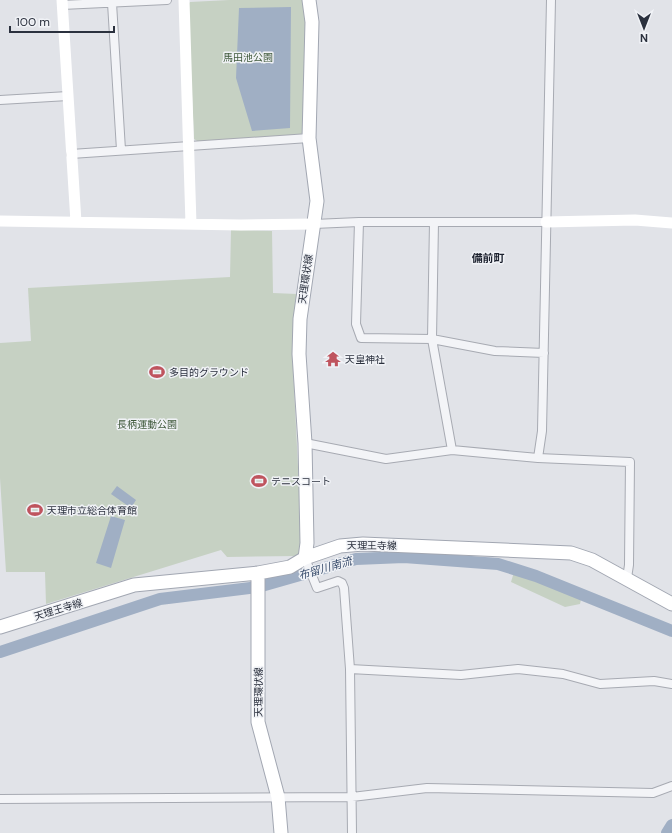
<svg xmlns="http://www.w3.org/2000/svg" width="672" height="833" font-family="'DM Sans','Noto Sans JP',sans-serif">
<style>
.green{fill:#c6d1c3}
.water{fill:#a0afc4}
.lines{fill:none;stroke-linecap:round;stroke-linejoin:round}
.river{stroke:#a0afc4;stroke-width:12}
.street-casing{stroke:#a7aab2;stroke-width:10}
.primary-casing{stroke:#a2a7b2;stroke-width:15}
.street{stroke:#f3f4f7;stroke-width:8}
.secondary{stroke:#fff;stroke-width:11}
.primary{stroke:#fff;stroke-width:13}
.labels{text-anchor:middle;stroke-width:3;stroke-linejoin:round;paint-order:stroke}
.park-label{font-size:10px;fill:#3e583a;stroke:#f0f2f6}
.street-label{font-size:10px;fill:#2b313e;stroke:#f0f2f6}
.poi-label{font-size:10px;fill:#2b313e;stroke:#f0f2f6;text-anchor:start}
.neighbourhood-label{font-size:11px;font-weight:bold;fill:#1d222f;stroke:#f0f2f6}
.water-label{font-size:11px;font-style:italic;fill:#3a4e6d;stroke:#f0f2f6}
</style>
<rect width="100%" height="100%" fill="#e1e3e8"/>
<!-- green -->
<path class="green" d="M229,0H304L306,26L302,133L299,136L199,142L194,139L188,4L190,2Z
M231,230L272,231L273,293L297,294L292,346L302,548L298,556L227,557L221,550L46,604L45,572H6L0,478V343L31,341L28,288L230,277Z
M514,572L556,585L582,595L580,604L565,607L511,582Z"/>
<!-- water -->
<path class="water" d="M291,7L290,128L252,131L236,78L239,8Z
M117,486L136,500L131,508L111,494Z
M111,516L125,520L111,568L96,563Z"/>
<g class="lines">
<!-- river -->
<path class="river" d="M0,652L160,599L258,587L356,559L404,557L498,564L536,576L672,631
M667,833L672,825"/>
<defs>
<path id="street" d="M112,3L121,150
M62,5L167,0
M0,100L68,96
M71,154L309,138
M359,222L356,324L361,338L432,339L495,351L544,353
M434,222L432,339L452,450
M314,224L359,222H546
M305,443L386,459L452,450L538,458L630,462L629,565L627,578
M538,458L542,431L551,0
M305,558L317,588L338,581L342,583L344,588L350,669L352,833
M350,669L461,675L518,669L563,674L600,684L654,681L672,684
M0,799L352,797L427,788L653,793L672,786"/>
<path id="primary" d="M305,558L307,543L305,443L299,354L300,319L317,201L309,138L312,22L309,0
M258,573V722L278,797L281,833
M0,627L134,585L258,573L290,567L305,558L340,546L363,544L571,553L592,560L672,604"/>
</defs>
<!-- street casing -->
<use href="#street" class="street-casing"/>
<!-- primary casing -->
<use href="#primary" class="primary-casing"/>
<!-- street -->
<use href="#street" class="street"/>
<!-- secondary -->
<path class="secondary" d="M62,0L76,222
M184,0L191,224
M0,221L241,225L314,224
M546,222L635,220L672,223"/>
<!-- primary -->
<use href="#primary" class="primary"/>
</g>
<!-- icons -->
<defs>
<symbol id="temple-bare" viewBox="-9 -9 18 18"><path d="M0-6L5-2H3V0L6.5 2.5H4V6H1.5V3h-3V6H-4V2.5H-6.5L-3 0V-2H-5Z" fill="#bf545e" stroke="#f0f2f6" stroke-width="2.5" paint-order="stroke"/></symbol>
<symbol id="stadium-bare" viewBox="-9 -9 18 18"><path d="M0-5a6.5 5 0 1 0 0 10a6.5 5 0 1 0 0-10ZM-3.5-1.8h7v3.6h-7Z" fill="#bf545e" stroke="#f0f2f6" stroke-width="2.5" paint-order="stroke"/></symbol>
</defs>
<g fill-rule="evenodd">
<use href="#temple-bare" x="322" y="348" width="22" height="22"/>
<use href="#stadium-bare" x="146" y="361" width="22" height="22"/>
<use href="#stadium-bare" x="248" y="470" width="22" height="22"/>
<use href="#stadium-bare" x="24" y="499" width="22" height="22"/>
</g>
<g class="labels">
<!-- park labels -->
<g class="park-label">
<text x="248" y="61">馬田池公園</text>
<text x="147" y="428">長柄運動公園</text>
</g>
<!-- street labels -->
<g class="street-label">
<text transform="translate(305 279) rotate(-82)" y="4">天理環状線</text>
<text x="372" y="549">天理王寺線</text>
<text transform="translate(58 609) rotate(-17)" y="4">天理王寺線</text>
<text transform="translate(258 692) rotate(-90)" y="4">天理環状線</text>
</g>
<!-- poi labels -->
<g class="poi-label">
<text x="345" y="363">天皇神社</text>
<text x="169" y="376">多目的グラウンド</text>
<text x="271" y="485">テニスコート</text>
<text x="47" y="514">天理市立総合体育館</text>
</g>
<!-- neighbourhood labels -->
<g class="neighbourhood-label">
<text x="488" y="262">備前町</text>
</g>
<!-- water labels -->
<g class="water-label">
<text transform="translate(325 568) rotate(-16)" y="4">布留川南流</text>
</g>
</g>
<!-- north arrow -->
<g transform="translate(644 28) rotate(180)" stroke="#f0f2f6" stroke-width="3" paint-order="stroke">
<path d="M0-3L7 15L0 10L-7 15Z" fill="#2b313e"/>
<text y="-6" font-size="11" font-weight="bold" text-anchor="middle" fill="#2b313e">N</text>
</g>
<!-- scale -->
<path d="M10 26v6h104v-6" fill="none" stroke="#2b313e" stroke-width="2"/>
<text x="16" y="26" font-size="12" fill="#2b313e" stroke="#f0f2f6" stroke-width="3" paint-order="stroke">100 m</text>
</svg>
